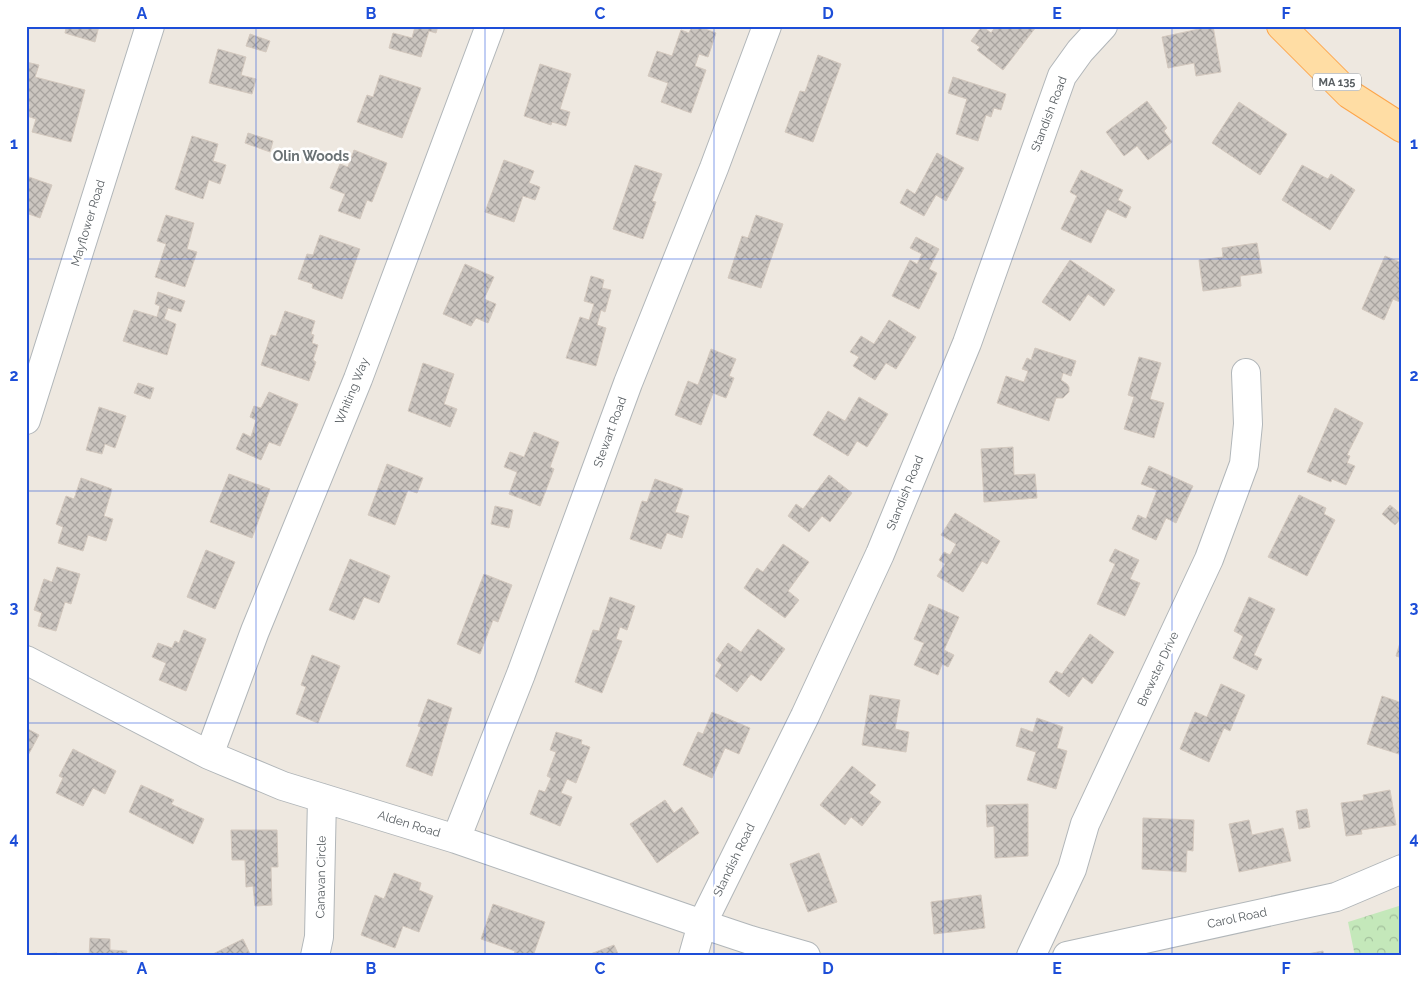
<svg xmlns="http://www.w3.org/2000/svg" width="1428" height="982" font-family="Raleway,sans-serif">
<style>
.park{fill:url(#park-crowns)}
.building{fill:url(#building-cross-hatch);stroke:#d3c8be}
.lines{fill:none;stroke-linecap:round;stroke-linejoin:round}
.street-casing{stroke:#b1b6b9;stroke-width:30}
.primary-casing{stroke:#fda54a;stroke-width:30}
.street{stroke:#fff;stroke-width:28}
.primary{stroke:#ffdda4;stroke-width:28}
.grid{fill:none;stroke:#1d4ed8;stroke-width:1;stroke-opacity:0.55}
.labels{text-anchor:middle;stroke-width:5;stroke-linejoin:round;paint-order:stroke}
.shield{fill:#fff;stroke:#8b8f92;stroke-width:1}
.shield-label{font-size:11px;font-weight:bold;fill:#595f63}
.street-label{font-size:12px;fill:#595f63;stroke:#fff}
.neighbourhood-label{font-size:14px;font-weight:bold;fill:#6a7275;stroke:#fff}
.neatline{fill:none;stroke:#1d4ed8;stroke-width:2}
.grid-label{font-size:16px;text-anchor:middle;font-weight:bold;fill:#1d4ed8}
</style>
<defs>
<pattern id="park-crowns" width="20" height="18" patternUnits="userSpaceOnUse" patternTransform="scale(1.25)"><rect width="20" height="18" fill="#c4e8ba"/><path d="M2 6a3 3 0 1 1 6 0M12 15a3 3 0 1 1 6 0" fill="none" stroke="#a2bf9b"/></pattern>
<pattern id="building-cross-hatch" width="8" height="8" patternUnits="userSpaceOnUse" patternTransform="scale(1.25)"><rect width="8" height="8" fill="#cbc5bf"/><path d="M0 0l8 8M0 8l8-8" fill="none" stroke="#a8a39f"/></pattern>
</defs>
<rect width="100%" height="100%" fill="#eee8e0"/>
<!-- park -->
<path class="park" d="M1402,905V956H1355L1348,922Z"/>
<!-- building -->
<path class="building" d="M60,26H99L95,42L65,33L66,28Z
M412,26H438L436,33L429,31L421,57L389,48L393,33L412,38L415,27Z
M692,26H697L716,33L708,57L699,54L695,66L706,70L691,113L661,102L668,83L648,76L657,51L672,56L681,30L689,33Z
M982,26L991,33L996,26L1036,27L1003,70L977,50L980,47L971,41Z
M1213,26L1221,72L1196,76L1194,63L1168,68L1162,37Z
M250,34L270,41L266,52L246,46Z
M218,49L246,57L241,75L256,79L252,94L209,83Z
M818,55L841,64L813,142L785,132L800,91L805,92Z
M26,62L39,65L35,77L85,90L71,142L32,132L36,119L27,116L30,105L26,104Z
M540,64L571,74L560,109L570,112L566,126L552,122L551,125L524,116Z
M380,75L421,88L402,138L357,122L367,95L373,97Z
M953,77L1006,94L1001,110L994,108L991,117L986,115L978,141L956,134L967,99L948,93Z
M1147,101L1167,128L1164,131L1172,142L1148,160L1137,146L1124,156L1106,132Z
M1239,102L1287,134L1260,175L1212,143Z
M248,133L273,141L270,152L245,143Z
M192,136L218,144L213,161L226,165L220,184L209,180L203,199L175,189Z
M354,150L387,163L372,202L367,200L360,219L338,211L345,194L330,188L340,164L348,167Z
M937,153L964,168L946,201L936,195L924,216L900,203L907,189L915,194Z
M504,160L534,171L529,183L540,187L535,200L523,196L514,222L485,212Z
M635,165L662,174L652,201L656,202L643,239L613,229Z
M1302,165L1328,179L1331,174L1355,190L1330,230L1282,200Z
M1081,170L1123,190L1118,200L1131,207L1126,218L1107,209L1091,243L1061,229L1077,196L1070,192Z
M26,176L52,185L40,218L26,213Z
M166,215L194,223L187,249L197,252L185,287L155,277L166,244L157,241Z
M756,215L783,224L761,288L728,278L742,236L748,238Z
M320,235L360,249L342,299L312,288L313,284L298,279L307,254L313,255Z
M916,237L939,249L929,269L937,273L919,309L892,296L910,260L917,264L922,254L910,248Z
M1257,243L1262,273L1240,276L1241,286L1203,291L1199,260L1223,257L1222,248Z
M1385,256L1402,263V303L1393,299L1384,320L1362,309Z
M1070,260L1115,290L1104,306L1088,294L1070,321L1042,302Z
M465,264L494,277L484,299L496,304L488,323L476,318L471,326L443,314Z
M591,276L604,280L602,288L611,290L605,312L601,310L597,325L606,328L596,366L566,358L580,317L589,320L594,304L584,301Z
M158,292L185,301L181,312L168,308L164,319L176,324L167,355L123,341L134,310L157,317L160,306L155,304Z
M285,311L315,321L311,334L314,335L312,343L318,345L313,360L316,362L309,381L261,365L271,335L276,336Z
M889,320L916,337L896,369L886,363L875,380L853,366L859,357L850,352L861,336L874,344Z
M1035,348L1076,361L1071,376L1063,373L1061,380L1067,384L1069,387V392L1063,398H1056L1049,421L997,403L1006,376L1024,382L1028,371L1022,369L1027,358L1031,360Z
M711,349L736,359L729,376L734,378L726,398L713,393L701,425L675,415L688,381L698,385Z
M1139,357L1161,363L1150,399L1164,403L1154,438L1124,429L1134,397L1128,395Z
M423,363L454,374L444,404L457,409L450,427L408,411Z
M138,383L154,388L150,399L134,393Z
M269,392L298,404L280,446L269,442L261,460L236,449L243,433L251,437L256,420L250,417L254,406L261,408Z
M859,397L888,414L867,447L857,441L848,456L813,435L828,411L845,421Z
M99,407L126,416L115,448L105,444L102,454L86,450Z
M1335,408L1363,423L1347,455L1350,456L1347,463L1355,466L1346,485L1332,479L1331,482L1307,472Z
M534,432L559,442L550,467L554,469L540,506L509,494L517,472L504,467L510,452L524,457Z
M1013,447L1014,475L1035,474L1037,498L984,502L981,449Z
M387,464L423,478L417,493L408,490L395,525L368,515Z
M1149,466L1193,486L1176,523L1166,518L1156,540L1132,529L1138,515L1146,519L1157,490L1141,484Z
M229,474L270,489L252,538L210,522Z
M829,475L852,493L830,522L822,516L809,532L788,516L796,504L803,509Z
M81,478L112,489L104,516L113,519L106,541L88,535L83,551L58,543L63,527L56,524L66,496L74,499Z
M655,479L683,489L675,512L689,516L682,538L667,533L661,549L630,539L642,501L647,502Z
M1299,495L1326,508L1324,514L1335,520L1307,576L1268,557Z
M1390,505L1402,515V517L1395,525L1382,514Z
M495,506L513,510L509,528L491,524Z
M955,513L1000,541L987,564L982,561L963,592L937,576L945,564L939,560L944,552L950,555L956,544L941,535Z
M783,544L809,562L788,591L799,600L785,618L744,588L757,568L763,572Z
M1115,549L1139,560L1130,579L1140,583L1125,616L1097,604L1115,564L1109,561Z
M206,550L235,562L215,609L187,597Z
M350,559L390,576L379,603L364,597L354,620L329,610Z
M57,567L80,574L71,604L65,602L56,631L38,626L42,613L34,610L44,579L52,582Z
M484,574L512,585L498,622L493,620L480,654L457,644Z
M610,597L635,606L627,630L620,627L616,639L622,641L602,693L575,682L593,630L599,631Z
M1249,597L1275,609L1254,655L1262,659L1257,670L1233,658L1243,636L1234,631Z
M929,604L959,617L944,650L954,655L948,667L942,664L938,675L914,665L924,643L914,639Z
M758,629L785,649L761,681L751,674L737,692L715,676L722,665L716,660L728,643L741,652Z
M184,630L206,639L186,691L159,680L166,663L152,657L158,643L172,648L175,641L179,643Z
M1090,634L1114,652L1092,684L1083,677L1069,697L1049,682L1056,671L1062,674Z
M1402,636V658L1396,656Z
M312,655L340,666L318,723L296,714L306,687L301,685Z
M1221,684L1245,695L1230,731L1224,728L1209,762L1180,749L1195,712L1207,717Z
M870,695L900,700L895,729L909,732L906,752L862,745Z
M1382,696L1402,703V755L1367,744Z
M428,699L452,708L432,776L406,766L421,727L418,726Z
M712,712L750,728L739,754L725,748L712,778L683,765L698,732L703,734Z
M1037,718L1063,727L1057,748L1067,751L1056,789L1027,780L1036,752L1016,746L1021,728L1033,732Z
M26,728L39,735L26,759Z
M556,732L582,740L581,744L590,747L576,783L567,779L561,793L572,797L560,826L530,814L539,790L545,792L551,778L547,776L556,752L550,750Z
M73,749L116,771L105,794L93,788L83,806L56,793L63,778L59,776Z
M852,766L876,785L869,793L881,802L862,826L851,817L845,825L820,805Z
M141,785L174,800L171,804L204,819L193,844L129,812Z
M1390,790L1396,825L1361,830L1362,834L1346,836L1341,803L1364,800L1363,795Z
M665,800L674,813L682,807L699,833L657,863L630,824Z
M1028,804V856L995,858L994,826L987,827L986,805Z
M1307,809L1310,827L1299,829L1296,811Z
M1143,818L1194,820L1193,851L1187,850L1186,872L1142,869Z
M1249,820L1252,835L1283,828L1291,861L1239,872L1229,824Z
M231,830H277L278,867H271L272,905L255,906L253,886L246,887L245,860H232Z
M819,853L837,902L808,912L790,864Z
M394,873L421,883L419,890L433,896L419,932L403,926L395,948L361,935L375,895L384,899Z
M981,895L985,928L934,934L931,902Z
M493,904L545,922L533,956H514L515,951L481,939Z
M90,938L110,939V950L127,951L126,956H128H89Z
M243,939L251,956H209Z
M614,945L619,956H585Z
M1323,951L1324,956H1297Z
M57,953V956H26V955Z"/>
<g class="lines">
<defs>
<path id="street" d="M26,420L150,26
M26,660L209,755L283,786L456,839L702,924L750,940L806,956
M209,755L255,631L358,379L490,26
M456,839L521,674L628,383L714,168L767,26
M315,956L319,937L322,798
M693,956L702,924L805,716L880,554L967,343L1062,76L1080,51L1103,26
M1031,956L1072,869L1085,824L1209,559L1244,464L1248,424L1246,373
M1067,956L1336,897L1402,869"/>
<path id="primary" d="M1281,26L1349,94L1402,128"/>
</defs>
<!-- street casing -->
<use href="#street" class="street-casing"/>
<!-- primary casing -->
<use href="#primary" class="primary-casing"/>
<!-- street -->
<use href="#street" class="street"/>
<!-- primary -->
<use href="#primary" class="primary"/>
</g>
<!-- grid -->
<path class="grid" d="M256,26V956M485,26V956M714,26V956M943,26V956M1172,26V956M26,259H1402M26,491H1402M26,723H1402"/>
<g class="labels">
<!-- shield labels -->
<rect class="shield" x="1313" y="73.5" width="48" height="17" rx="4"/>
<g class="shield-label">
<text x="1337" y="86">MA 135</text>
</g>
<!-- street labels -->
<g class="street-label">
<text transform="translate(1049 114) rotate(-69)" y="4">Standish Road</text>
<text transform="translate(88 223) rotate(-73)" y="4">Mayflower Road</text>
<text transform="translate(352 391) rotate(-68)" y="4">Whiting Way</text>
<text transform="translate(610 432) rotate(-70)" y="4">Stewart Road</text>
<text transform="translate(905 493) rotate(-68)" y="4">Standish Road</text>
<text transform="translate(1158 669) rotate(-65)" y="4">Brewster Drive</text>
<text transform="translate(409 824) rotate(17)" y="4">Alden Road</text>
<text transform="translate(734 860) rotate(-64)" y="4">Standish Road</text>
<text transform="translate(321 877) rotate(-89)" y="4">Canavan Circle</text>
<text transform="translate(1237 918) rotate(-12)" y="4">Carol Road</text>
</g>
<!-- neighbourhood labels -->
<g class="neighbourhood-label">
<text x="311" y="161">Olin Woods</text>
</g>
</g>
<!-- border -->
<rect width="1428" height="982" fill="none" stroke="#ffffff" stroke-width="55"/>
<rect x="28" y="28" width="1372" height="926" class="neatline"/>
<g class="grid-label">
<text x="142" y="19">A</text>
<text x="371" y="19">B</text>
<text x="600" y="19">C</text>
<text x="828" y="19">D</text>
<text x="1057" y="19">E</text>
<text x="1286" y="19">F</text>
<text x="14" y="149">1</text>
<text x="1414" y="149">1</text>
<text x="14" y="381">2</text>
<text x="1414" y="381">2</text>
<text x="14" y="613">3</text>
<text x="1414" y="613">3</text>
<text x="14" y="844">4</text>
<text x="1414" y="844">4</text>
<text x="142" y="974">A</text>
<text x="371" y="974">B</text>
<text x="600" y="974">C</text>
<text x="828" y="974">D</text>
<text x="1057" y="974">E</text>
<text x="1286" y="974">F</text>
</g>
</svg>
